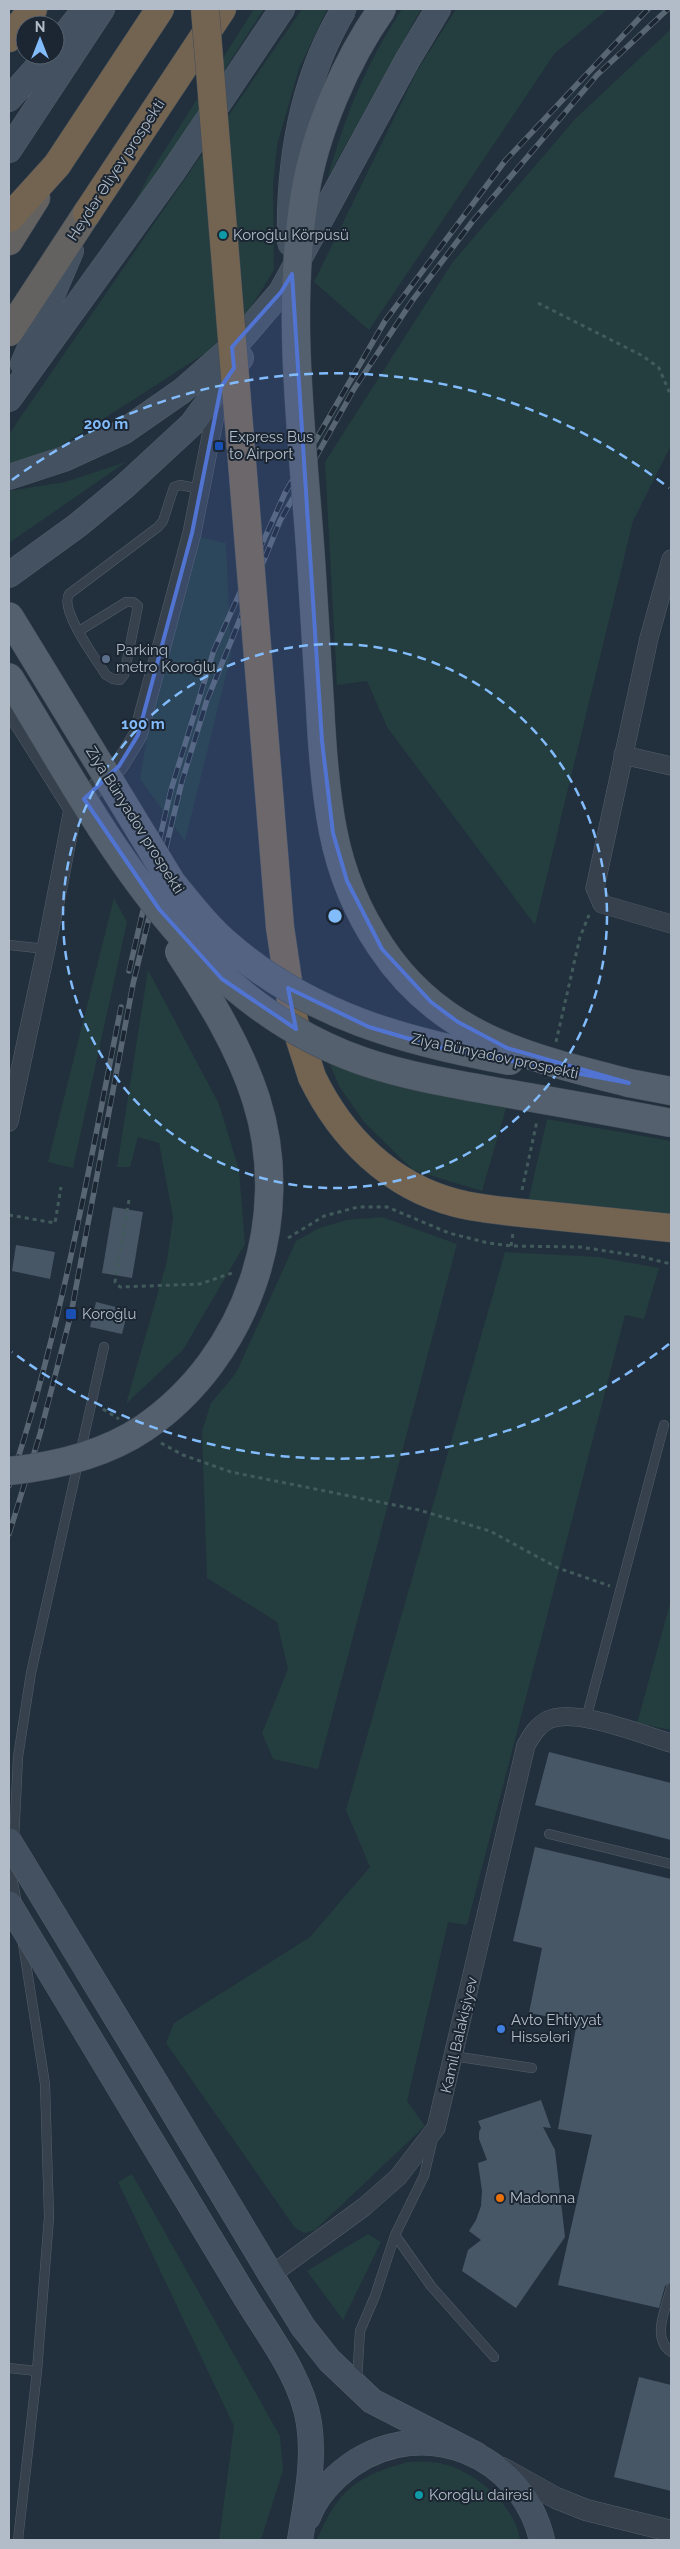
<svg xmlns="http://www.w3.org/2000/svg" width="680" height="2549" font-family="Raleway,sans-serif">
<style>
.green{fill:#243d3e}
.building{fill:#485766}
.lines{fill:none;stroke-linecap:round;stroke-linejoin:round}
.service-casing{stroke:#545f6b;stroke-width:10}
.minor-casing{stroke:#545f6b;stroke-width:19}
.tertiary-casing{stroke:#545f6b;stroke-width:22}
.secondary-casing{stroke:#545f6b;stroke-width:26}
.primary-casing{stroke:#424d59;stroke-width:29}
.trunk-casing{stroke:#414c58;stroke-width:29}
.motorway-casing{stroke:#414c58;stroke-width:29}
.path{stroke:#425a5b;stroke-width:3;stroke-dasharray:4 4;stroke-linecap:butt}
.service{stroke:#36414d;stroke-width:9}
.minor{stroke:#36414d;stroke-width:18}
.tertiary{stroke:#36414d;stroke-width:21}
.secondary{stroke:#445160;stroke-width:25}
.primary{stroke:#54606d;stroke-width:28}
.trunk{stroke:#646260;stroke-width:28}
.motorway{stroke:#736452;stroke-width:28}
.rail-casing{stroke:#586674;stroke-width:5.5}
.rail{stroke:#1b2632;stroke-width:4;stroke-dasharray:11;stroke-linecap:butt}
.secondary-bridge-casing{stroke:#545f6b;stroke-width:26;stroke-linecap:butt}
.primary-bridge-casing{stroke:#424d59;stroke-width:29;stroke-linecap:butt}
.motorway-bridge-casing{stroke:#414c58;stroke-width:29;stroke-linecap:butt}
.secondary-bridge{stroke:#445160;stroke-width:25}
.primary-bridge{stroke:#54606d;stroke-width:28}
.motorway-bridge{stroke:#736452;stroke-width:28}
.marked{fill:#5174d2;fill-opacity:0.2;stroke:#5174d2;stroke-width:4;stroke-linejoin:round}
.ring{fill:none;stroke:#83bcfc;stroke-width:2.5;stroke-dasharray:9 6}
.culture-dot{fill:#0f9aa8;stroke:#1b2632;stroke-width:2}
.transit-dot{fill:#1a4fb4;stroke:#1b2632;stroke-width:2}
.service-dot{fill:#5c6f8a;stroke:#1b2632;stroke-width:2}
.shop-dot{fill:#3f7fe0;stroke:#1b2632;stroke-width:2}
.food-dot{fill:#e8710a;stroke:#1b2632;stroke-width:2}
.labels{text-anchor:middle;stroke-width:4;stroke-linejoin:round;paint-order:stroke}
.street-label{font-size:15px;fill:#b1bcc8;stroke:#1b2632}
.poi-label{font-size:15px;fill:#b1bcc8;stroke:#1b2632;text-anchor:start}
.centre{fill:#83bcfc;stroke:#1b2632;stroke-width:2.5}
.ring-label{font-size:15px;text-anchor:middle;font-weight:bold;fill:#83bcfc;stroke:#1b2632;stroke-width:4;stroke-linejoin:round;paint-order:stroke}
</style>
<rect width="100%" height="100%" fill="#22303d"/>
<!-- green -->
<path class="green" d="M254,9H264L120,231L149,175Z
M302,9H327L299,69L277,145L273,186L274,270L250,309L207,352L136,398L59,447L9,466V434Z
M402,9H421L328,177C346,113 366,64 402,9Z
M456,9H608L555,53L369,330L314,282L417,71Z
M671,29V445L633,521L535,925L387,727L367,681L337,685L325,462L452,263L575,119Z
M126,462L9,543V491L65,482Z
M199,537L226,543L231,655L185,841L140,779L148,732Z
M114,898L127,922L73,1168L48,1162Z
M148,970L219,1104L239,1170L245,1244L183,1350L126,1404L167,1261L173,1217L159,1143L138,1137L130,1167H117Z
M328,1060L507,1105L482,1191L413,1170L364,1122L339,1086Z
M547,1119L671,1141V1216L528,1202Z
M382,1217L457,1244L318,1769L273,1759L262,1733L288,1669L277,1622L207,1578L202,1431L211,1403L236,1373L296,1241L319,1228L347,1220Z
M505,1252L598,1257L659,1268L644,1319L625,1315L467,1925L448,1922L407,2101L425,2126L315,2230L304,2233L295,2228L166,2043L174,2023L310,1937L370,1867L346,1810Z
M671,1600V1730L637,1723Z
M132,2174L280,2436L283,2470L261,2540H219L234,2426L118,2182Z
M368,2234L381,2242L343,2320L307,2271Z
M408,2462C419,2462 432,2461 443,2464C475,2471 516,2506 520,2540H317C337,2491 356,2476 408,2462Z"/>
<!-- building -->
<path class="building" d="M113,1207L143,1212L132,1278L102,1273Z
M16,1245L55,1252L50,1279L12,1271Z
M96,1302L128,1310L122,1334L90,1327Z
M549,1752L671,1783V1840L535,1805Z
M535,1847L671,1879V2282L665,2286L659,2308L558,2285L592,2135L558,2129L577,2022L529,2013L542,1948L513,1941Z
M541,2100L551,2128L543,2127L555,2150L565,2237L516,2308L462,2271L468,2250L481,2240L469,2231L476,2220L481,2206L482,2191L478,2163L487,2160L479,2139V2132L481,2128L478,2121Z
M639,2377L671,2385V2491L614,2477Z"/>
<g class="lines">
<defs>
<path id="service" d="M79,631L126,602H133L138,606L124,675L120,680L113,679L106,675C96,659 59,610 69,594L158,527L163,521L174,487L180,485L201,489
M9,945L46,949
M586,1719L664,1425
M549,1834L671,1864
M14,1842L18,1757L31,1673L104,1347
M14,1862L13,1882L17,1904
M453,2056L532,2068
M395,2235L431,2286L494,2357
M671,2288C666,2308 651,2338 671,2352
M9,2368L37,2371
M357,2381L360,2331L375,2296L395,2235L424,2176L433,2138
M18,2540L37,2371L49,2217L45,2084L23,1944"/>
<path id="minor" d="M671,559L649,638L595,888L602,904L671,924
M9,707L73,809
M623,755L671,766
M9,1122L46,949L73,809L119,766L138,735L192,533L220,390
M271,2275L364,2207L398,2177L436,2128L526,1745C532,1735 537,1726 548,1720C575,1707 643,1735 671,1743"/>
<path id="tertiary" d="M502,2468L556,2498L586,2510L671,2531"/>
<path id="secondary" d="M55,47L85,9
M9,99L48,55
M9,150L102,9
M23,364L71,251
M9,399L172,173L282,9
M9,477L64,459L123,432L182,391L240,340L281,292L408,59L438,9
M9,575L78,525L125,486L192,424L241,358
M157,2085L271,2275L303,2327L329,2360L372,2401L477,2455
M134,2112C172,2174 209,2236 246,2298C269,2336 302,2378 309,2423C315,2462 306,2502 300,2540
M308,2517C316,2496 333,2478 351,2465C424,2414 522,2454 542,2540"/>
<path id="primary" d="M629,1083L671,1091"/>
<path id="trunk" d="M9,241L36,198
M9,332L87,213"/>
<path id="motorway" d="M9,38L33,9
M87,213L222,9
M9,218L57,165L160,9
M280,927L294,1021L312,1077"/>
</defs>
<!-- service casing -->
<use href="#service" class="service-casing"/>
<!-- minor casing -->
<use href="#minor" class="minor-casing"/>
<!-- tertiary casing -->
<use href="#tertiary" class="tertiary-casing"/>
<!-- secondary casing -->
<use href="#secondary" class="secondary-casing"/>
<!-- primary casing -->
<use href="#primary" class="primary-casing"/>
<!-- trunk casing -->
<use href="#trunk" class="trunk-casing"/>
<!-- motorway casing -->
<use href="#motorway" class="motorway-casing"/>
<!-- path -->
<path class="path" d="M538,303L643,356L659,368L671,396
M556,1042L580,937L589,915
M522,1190L537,1121
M129,1200L115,1282L120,1287L200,1284L232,1273
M9,1215L55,1223L61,1187
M288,1238L324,1216L358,1207H387L449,1233L488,1243L511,1246L580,1247L639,1256L671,1264
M511,1246L513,1233
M103,1409L119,1419
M161,1443L183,1455L231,1472L419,1510L490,1531L558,1568L610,1586"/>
<!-- service -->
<use href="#service" class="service"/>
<!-- minor -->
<use href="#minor" class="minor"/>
<!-- tertiary -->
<use href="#tertiary" class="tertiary"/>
<!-- secondary -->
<use href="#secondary" class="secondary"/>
<!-- primary -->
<use href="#primary" class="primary"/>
<!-- trunk -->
<use href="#trunk" class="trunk"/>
<!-- motorway -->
<use href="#motorway" class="motorway"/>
<defs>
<path id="rail" d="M129,971L171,790L214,650L285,493L385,321L505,161L648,9
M9,1486C61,1331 89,1168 121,1007
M9,1534L40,1434L71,1314L133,984L182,781L207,700L280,521L354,389L412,301L472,222L597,75L668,9"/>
</defs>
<!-- rail casing -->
<use href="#rail" class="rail-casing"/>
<!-- rail -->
<use href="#rail" class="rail"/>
<defs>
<path id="secondary-bridge" d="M290,244C288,161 301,81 344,9
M9,1841L157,2085
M9,1904L134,2112"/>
<path id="primary-bridge" d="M382,9C346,60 315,132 305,194C285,313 303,441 311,560C314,609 317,657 320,705C322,747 325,790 333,831C341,872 358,913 381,947C441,1038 531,1058 629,1083
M9,616L172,883C190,905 207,927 228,945C310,1016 406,1042 510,1061
M9,677C101,826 184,999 362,1061C406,1076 453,1084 499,1092C556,1102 614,1112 671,1123
M9,1471C57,1466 104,1455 144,1428C248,1357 294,1218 256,1099C239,1046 209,998 179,952"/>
<path id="motorway-bridge" d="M205,9L280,927
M312,1077C341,1137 390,1186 456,1203C484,1210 514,1212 543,1215C585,1219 628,1224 671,1228"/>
</defs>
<!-- secondary-bridge casing -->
<use href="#secondary-bridge" class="secondary-bridge-casing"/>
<!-- primary-bridge casing -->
<use href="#primary-bridge" class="primary-bridge-casing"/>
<!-- motorway-bridge casing -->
<use href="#motorway-bridge" class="motorway-bridge-casing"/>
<!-- secondary-bridge -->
<use href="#secondary-bridge" class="secondary-bridge"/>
<!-- primary-bridge -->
<use href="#primary-bridge" class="primary-bridge"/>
<!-- motorway-bridge -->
<use href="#motorway-bridge" class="motorway-bridge"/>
</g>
<!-- marked area -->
<path class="marked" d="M292,274L322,741L333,833L347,881L382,949L431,1002L458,1022L507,1048L629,1083L437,1047L369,1027L288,988L296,1029L222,979L159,909L84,799L119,766L138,735L192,533L221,387L234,368L232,347L281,292Z"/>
<!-- distance rings -->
<g class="ring">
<circle cx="335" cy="916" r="272"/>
<path d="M669 1344A543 543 0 0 1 12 1352M12 480A543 543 0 0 1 669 488"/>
</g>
<!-- markers -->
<g class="culture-dot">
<circle cx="223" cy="235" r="5"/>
<circle cx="419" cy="2495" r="5"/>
</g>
<g class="transit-dot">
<rect x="214" y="441" width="10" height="10" rx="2.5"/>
<rect x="65" y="1308" width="12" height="12" rx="2.5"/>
</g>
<circle class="service-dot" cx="106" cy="659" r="5"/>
<circle class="shop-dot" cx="501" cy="2029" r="5"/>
<circle class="food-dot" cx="500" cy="2198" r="5"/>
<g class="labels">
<!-- street labels -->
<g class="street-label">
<text transform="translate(116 170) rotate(-57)" y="5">Heydər Əliyev prospekti</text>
<text transform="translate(135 820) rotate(58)" y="5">Ziya Bünyadov prospekti</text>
<text transform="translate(495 1056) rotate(12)" y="5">Ziya Bünyadov prospekti</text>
<text transform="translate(459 2035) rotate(-77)" y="5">Kamil Balakişiyev</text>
</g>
<!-- poi labels -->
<g class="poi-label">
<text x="233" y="240">Koroğlu Körpüsü</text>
<text x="229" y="442">Express Bus<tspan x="229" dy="17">to Airport</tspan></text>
<text x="116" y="655">Parkinq<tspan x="116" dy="17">metro Koroğlu</tspan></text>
<text x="82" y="1319">Koroğlu</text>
<text x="511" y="2025">Avto Ehtiyyat<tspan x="511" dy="17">Hissәlәri</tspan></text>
<text x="510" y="2203">Madonna</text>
<text x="429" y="2500">Koroğlu dairəsi</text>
</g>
</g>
<circle cx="335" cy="916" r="8" class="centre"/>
<g class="ring-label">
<text x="106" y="429">200 m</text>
<text x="143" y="729">100 m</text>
</g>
<!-- border -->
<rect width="680" height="2549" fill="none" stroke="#b1bcc8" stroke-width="20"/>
<!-- north arrow -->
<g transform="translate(40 40)"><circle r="24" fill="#1b2632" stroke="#57626e"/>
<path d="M0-4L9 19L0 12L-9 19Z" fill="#83bcfc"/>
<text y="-8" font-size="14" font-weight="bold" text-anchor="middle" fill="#b1bcc8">N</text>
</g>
</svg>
